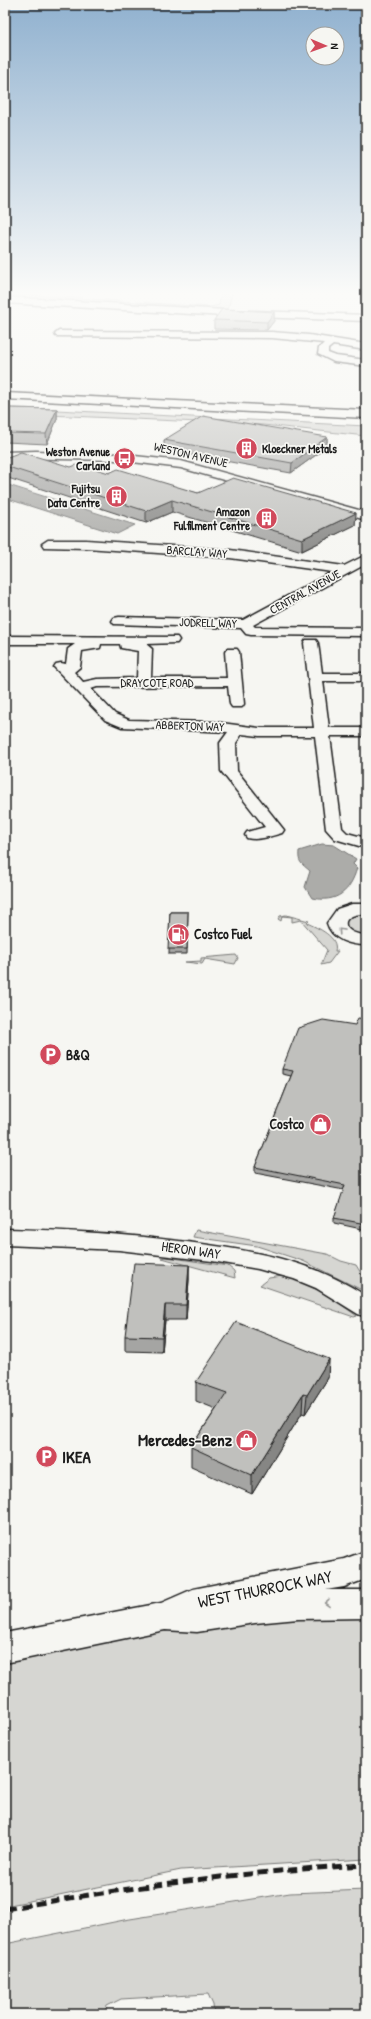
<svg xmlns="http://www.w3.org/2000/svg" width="371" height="2019" font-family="'Patrick Hand',sans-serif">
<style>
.green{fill:#d6d6d2;stroke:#797977}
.water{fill:#acaca9;stroke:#727271}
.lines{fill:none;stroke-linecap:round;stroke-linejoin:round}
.minor-casing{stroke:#1c1c1c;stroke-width:3}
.major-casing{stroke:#1c1c1c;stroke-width:3}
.highway-casing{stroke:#1c1c1c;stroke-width:3}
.minor{fill:#f6f6f2;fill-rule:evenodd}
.major{fill:#f6f6f2;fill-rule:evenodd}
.highway{fill:#f6f6f2;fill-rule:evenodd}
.rail{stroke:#1c1c1c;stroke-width:5;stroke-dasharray:10 5;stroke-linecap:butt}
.wall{fill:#a5a5a3;stroke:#1c1c1c}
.shaded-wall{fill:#868684;stroke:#1c1c1c}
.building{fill:#c0c0bd;stroke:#1c1c1c}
.oneway{stroke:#949492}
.labels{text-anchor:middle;stroke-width:3.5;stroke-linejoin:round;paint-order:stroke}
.far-poi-label{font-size:12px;font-weight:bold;fill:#1c1c1c;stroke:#f6f6f2;text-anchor:end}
.far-street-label{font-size:12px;fill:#1c1c1c;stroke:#f6f6f2}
.poi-label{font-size:14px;font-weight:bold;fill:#1c1c1c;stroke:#f6f6f2;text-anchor:start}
.street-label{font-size:14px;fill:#1c1c1c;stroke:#f6f6f2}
.near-poi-label{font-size:17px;font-weight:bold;fill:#1c1c1c;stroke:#f6f6f2;text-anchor:end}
.near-street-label{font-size:17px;fill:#1c1c1c;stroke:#f6f6f2}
</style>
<rect width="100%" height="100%" fill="#f6f6f2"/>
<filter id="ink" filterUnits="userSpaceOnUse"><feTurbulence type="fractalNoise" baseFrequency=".025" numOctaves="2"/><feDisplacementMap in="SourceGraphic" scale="8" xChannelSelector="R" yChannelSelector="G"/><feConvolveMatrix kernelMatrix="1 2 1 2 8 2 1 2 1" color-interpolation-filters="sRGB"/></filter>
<g filter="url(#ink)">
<!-- green -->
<path class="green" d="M5,293L210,307L219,305L221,293H232L229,306L225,310L5,298Z
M37,409L366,426V436L264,425L5,413Z
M286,915L309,921L307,923C318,928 339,937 335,951H338L329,963L321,965L327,950L301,920L292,922V917L282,916L281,921L278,919L280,916Z
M356,915H366V936L351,933L345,927L346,920Z
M236,955L238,958L235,964L205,959L202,964L185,962L201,961V958Z
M196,1230L327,1254L341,1261L356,1265L362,1275H366V1292L303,1261L257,1246L193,1237Z
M166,1257L228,1266L234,1271L235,1278L162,1258Z
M282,1276C309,1282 335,1300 357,1316L354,1317L260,1285L269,1278Z
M366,1609V1859L181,1870L5,1906V1662L177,1628Z
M366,1890V2014H214L213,2005L208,1994L121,1999L107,2006L104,2014H5V1944L124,1920L290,1893Z"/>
<!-- water -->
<path class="water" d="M5,484L135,525L117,534L5,498Z
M322,844L334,845L356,859L353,864L357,868C350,892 337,903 312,898L305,887L310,871C301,863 298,863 299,851Z"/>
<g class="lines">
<defs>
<path id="minor" d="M5,297L225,310L366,315V321L225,316L5,303Z
M59,331L272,332L309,335L366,344V350L333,345L328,349V353L336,356L366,360V366L334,362L318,354L319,348L324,343L272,338L56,336L55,334Z
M36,451L116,454L181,461L366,512V520L181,468L116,460L5,458V452Z
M48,540H86L230,550L344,566L366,555V564L253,625L255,627L366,628V636L251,635L246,634L241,628L114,624L112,621L114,618L119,617L243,620L332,572L230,558L86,548L44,547L42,544Z
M5,636L177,637L179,640L177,643L146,644L152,649L151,678H227L225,652L227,649H237L239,652L244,704L242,707H232L230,704L228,686L97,687L91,689L115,714L129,720L214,722L259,728H314L304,643L306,640H316L318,643L322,673H366V681H323L329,728H366V736H330L342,828L347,833L366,838V848L335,839L326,829L315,736H259L242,734L236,743L237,771L284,830L282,833C271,836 258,841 247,838L245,835L247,832L265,827L221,771L220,743L228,732L122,727L105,720L54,667L56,664L61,663L66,664L68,649L75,644H5ZM101,644H120L121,648L138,651L137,678L97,679L83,682L74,672L80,667L82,651L100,648Z
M352,904H366V914C338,913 340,934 366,935V945C350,945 332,940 327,923L337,909Z
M5,1229C66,1230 127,1234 187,1242C250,1250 312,1260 366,1296V1317L358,1314L316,1288L294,1279L258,1269L212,1261L119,1250L5,1245Z"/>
<path id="major" d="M366,1551V1579L344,1587L326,1590H366V1618L298,1619L255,1623L197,1632L165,1630L5,1663V1633L161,1603L193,1589L344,1559Z"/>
<path id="highway" d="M5,393L366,410V418L5,399Z"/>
</defs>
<!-- minor casing -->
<use href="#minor" class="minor-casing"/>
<!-- major casing -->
<use href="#major" class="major-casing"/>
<!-- highway casing -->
<use href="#highway" class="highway-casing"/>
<!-- minor -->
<use href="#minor" class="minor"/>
<!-- major -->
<use href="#major" class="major"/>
<!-- highway -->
<use href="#highway" class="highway"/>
<!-- rail -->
<path class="rail" d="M5,1909C125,1888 244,1871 366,1865"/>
</g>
<!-- wall -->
<path class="wall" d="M274,312V321L267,330L214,329V320Z
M5,408L57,409V419L47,444L5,442Z
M327,437V447L291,473L164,450V440Z
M5,458L109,473L198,493L356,513L355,525L302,551L172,512L146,523L5,477Z
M170,912H188L187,954H169Z
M366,1019V1230L334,1223V1218L344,1190L255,1173V1167L291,1076L282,1074V1069Z
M189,1265V1280L186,1320H165L162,1352L125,1351V1336Z
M329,1359L328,1378L305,1414L302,1413L252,1494L191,1467V1447L216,1409L196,1401V1382Z"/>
<!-- shaded-wall -->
<path class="shaded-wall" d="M274,312V321L267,330V322Z
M57,409V419L47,444L46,434Z
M327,437V447L291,473L292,463Z
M172,500V512L146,523V511Z
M356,513L355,525L302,551V539Z
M189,1265V1280L186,1320V1305Z
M165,1305V1320L162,1352V1337Z
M329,1359L328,1378L305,1414L307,1395Z
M303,1394L302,1413L252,1494V1475Z"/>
<!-- building -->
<path class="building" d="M222,309L274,312L267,322L214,320Z
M5,408L57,409L46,434L5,433Z
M203,416L327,437L292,463L164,440Z
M21,452L71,467L79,464L109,473L118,469L198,493L233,478L356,513L302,539L172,500L146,511L5,466V458Z
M170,912H188L187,949H168Z
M358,1018L366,1019V1224L334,1218L345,1185L255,1167L293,1071L282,1069L298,1028L323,1020L355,1025Z
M134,1263L189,1265L186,1305H165L162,1337L125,1336Z
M236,1322L329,1359L307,1395L303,1394L252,1475L191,1447L227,1393L196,1382Z"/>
<!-- one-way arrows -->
<defs><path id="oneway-chevron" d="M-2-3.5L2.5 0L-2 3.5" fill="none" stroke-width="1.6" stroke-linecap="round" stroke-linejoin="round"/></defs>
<g class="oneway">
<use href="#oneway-chevron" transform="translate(341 931) rotate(-133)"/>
<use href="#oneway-chevron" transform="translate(327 1603) rotate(178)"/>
</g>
</g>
<!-- sky -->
<linearGradient id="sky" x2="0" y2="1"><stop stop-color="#90b1cf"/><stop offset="0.51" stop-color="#fbfbf9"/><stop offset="1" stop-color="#fbfbf9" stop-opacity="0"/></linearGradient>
<rect width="371" height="575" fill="url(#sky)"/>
<!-- icons -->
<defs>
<symbol id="building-disc" viewBox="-11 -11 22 22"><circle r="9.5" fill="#d1495b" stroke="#f6f6f2"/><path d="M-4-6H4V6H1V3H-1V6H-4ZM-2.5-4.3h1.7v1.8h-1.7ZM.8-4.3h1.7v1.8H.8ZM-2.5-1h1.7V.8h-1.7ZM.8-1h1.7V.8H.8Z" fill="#fff"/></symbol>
<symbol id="bus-disc" viewBox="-11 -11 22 22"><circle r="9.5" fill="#d1495b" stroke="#f6f6f2"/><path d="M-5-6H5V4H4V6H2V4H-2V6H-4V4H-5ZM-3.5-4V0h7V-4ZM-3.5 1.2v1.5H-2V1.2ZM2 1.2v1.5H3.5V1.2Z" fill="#fff"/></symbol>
<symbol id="fuel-disc" viewBox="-11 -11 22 22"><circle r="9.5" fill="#d1495b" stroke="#f6f6f2"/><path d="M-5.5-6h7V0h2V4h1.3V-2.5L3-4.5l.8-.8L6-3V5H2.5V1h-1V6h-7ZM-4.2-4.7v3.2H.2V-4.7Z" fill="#fff"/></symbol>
<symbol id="parking-disc" viewBox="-11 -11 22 22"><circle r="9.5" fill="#d1495b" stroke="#f6f6f2"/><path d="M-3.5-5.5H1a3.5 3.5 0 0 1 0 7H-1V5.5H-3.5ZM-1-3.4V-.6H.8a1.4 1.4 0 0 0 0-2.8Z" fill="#fff"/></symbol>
<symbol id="shop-disc" viewBox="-11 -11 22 22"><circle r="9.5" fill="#d1495b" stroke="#f6f6f2"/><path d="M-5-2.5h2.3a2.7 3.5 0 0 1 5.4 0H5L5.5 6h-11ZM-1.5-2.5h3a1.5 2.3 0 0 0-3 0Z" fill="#fff"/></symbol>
</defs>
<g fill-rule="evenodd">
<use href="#building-disc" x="234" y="436" width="25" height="25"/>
<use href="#bus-disc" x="112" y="446" width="25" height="25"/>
<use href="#building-disc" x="104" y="484" width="25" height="25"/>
<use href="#building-disc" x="254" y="506" width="25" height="25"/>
<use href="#fuel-disc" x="166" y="922" width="25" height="25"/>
<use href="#parking-disc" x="38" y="1042" width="25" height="25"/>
<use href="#shop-disc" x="308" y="1112" width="25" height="25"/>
<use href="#shop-disc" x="234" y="1428" width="25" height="25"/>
<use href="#parking-disc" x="34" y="1444" width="25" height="25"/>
</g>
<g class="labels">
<!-- far-poi labels -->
<g class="far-poi-label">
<text x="262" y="453" text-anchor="start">Kloeckner Metals</text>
<text x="110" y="456">Weston Avenue<tspan x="110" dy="14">Carland</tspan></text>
<text x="100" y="493">Fujitsu<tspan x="100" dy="14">Data Centre</tspan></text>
<text x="250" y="516">Amazon<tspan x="250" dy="14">Fulfilment Centre</tspan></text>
</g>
<!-- far-street labels -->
<g class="far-street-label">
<text transform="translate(191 455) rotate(13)" y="4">WESTON AVENUE</text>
<text transform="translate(197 552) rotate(4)" y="4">BARCLAY WAY</text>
<text transform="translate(305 592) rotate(-29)" y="4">CENTRAL AVENUE</text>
<text transform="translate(208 623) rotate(2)" y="4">JODRELL WAY</text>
<text x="157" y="687">DRAYCOTE ROAD</text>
<text transform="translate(190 726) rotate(2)" y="4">ABBERTON WAY</text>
</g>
<!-- poi labels -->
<g class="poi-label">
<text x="194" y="939">Costco Fuel</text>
<text x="66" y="1060">B&amp;Q</text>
<text x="304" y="1129" text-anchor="end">Costco</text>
</g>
<!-- street labels -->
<g class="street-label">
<text transform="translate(191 1250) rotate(8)" y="5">HERON WAY</text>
</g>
<!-- near-poi labels -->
<g class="near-poi-label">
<text x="232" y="1446">Mercedes-Benz</text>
<text x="62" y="1463" text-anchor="start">IKEA</text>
</g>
<!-- near-street labels -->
<g class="near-street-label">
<text transform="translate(265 1589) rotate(-11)" y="6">WEST THURROCK WAY</text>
</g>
</g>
<!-- margin -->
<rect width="371" height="2019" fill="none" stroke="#f6f6f2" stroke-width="20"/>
<rect x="10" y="10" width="351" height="1999" fill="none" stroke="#1c1c1c" stroke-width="1.5" filter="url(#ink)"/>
<!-- north arrow -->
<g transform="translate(325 46) rotate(92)"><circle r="19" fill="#f6f6f2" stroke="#9f9f9c"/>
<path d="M0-3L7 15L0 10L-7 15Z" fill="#d1495b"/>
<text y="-6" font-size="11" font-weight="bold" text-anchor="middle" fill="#1c1c1c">N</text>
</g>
</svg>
